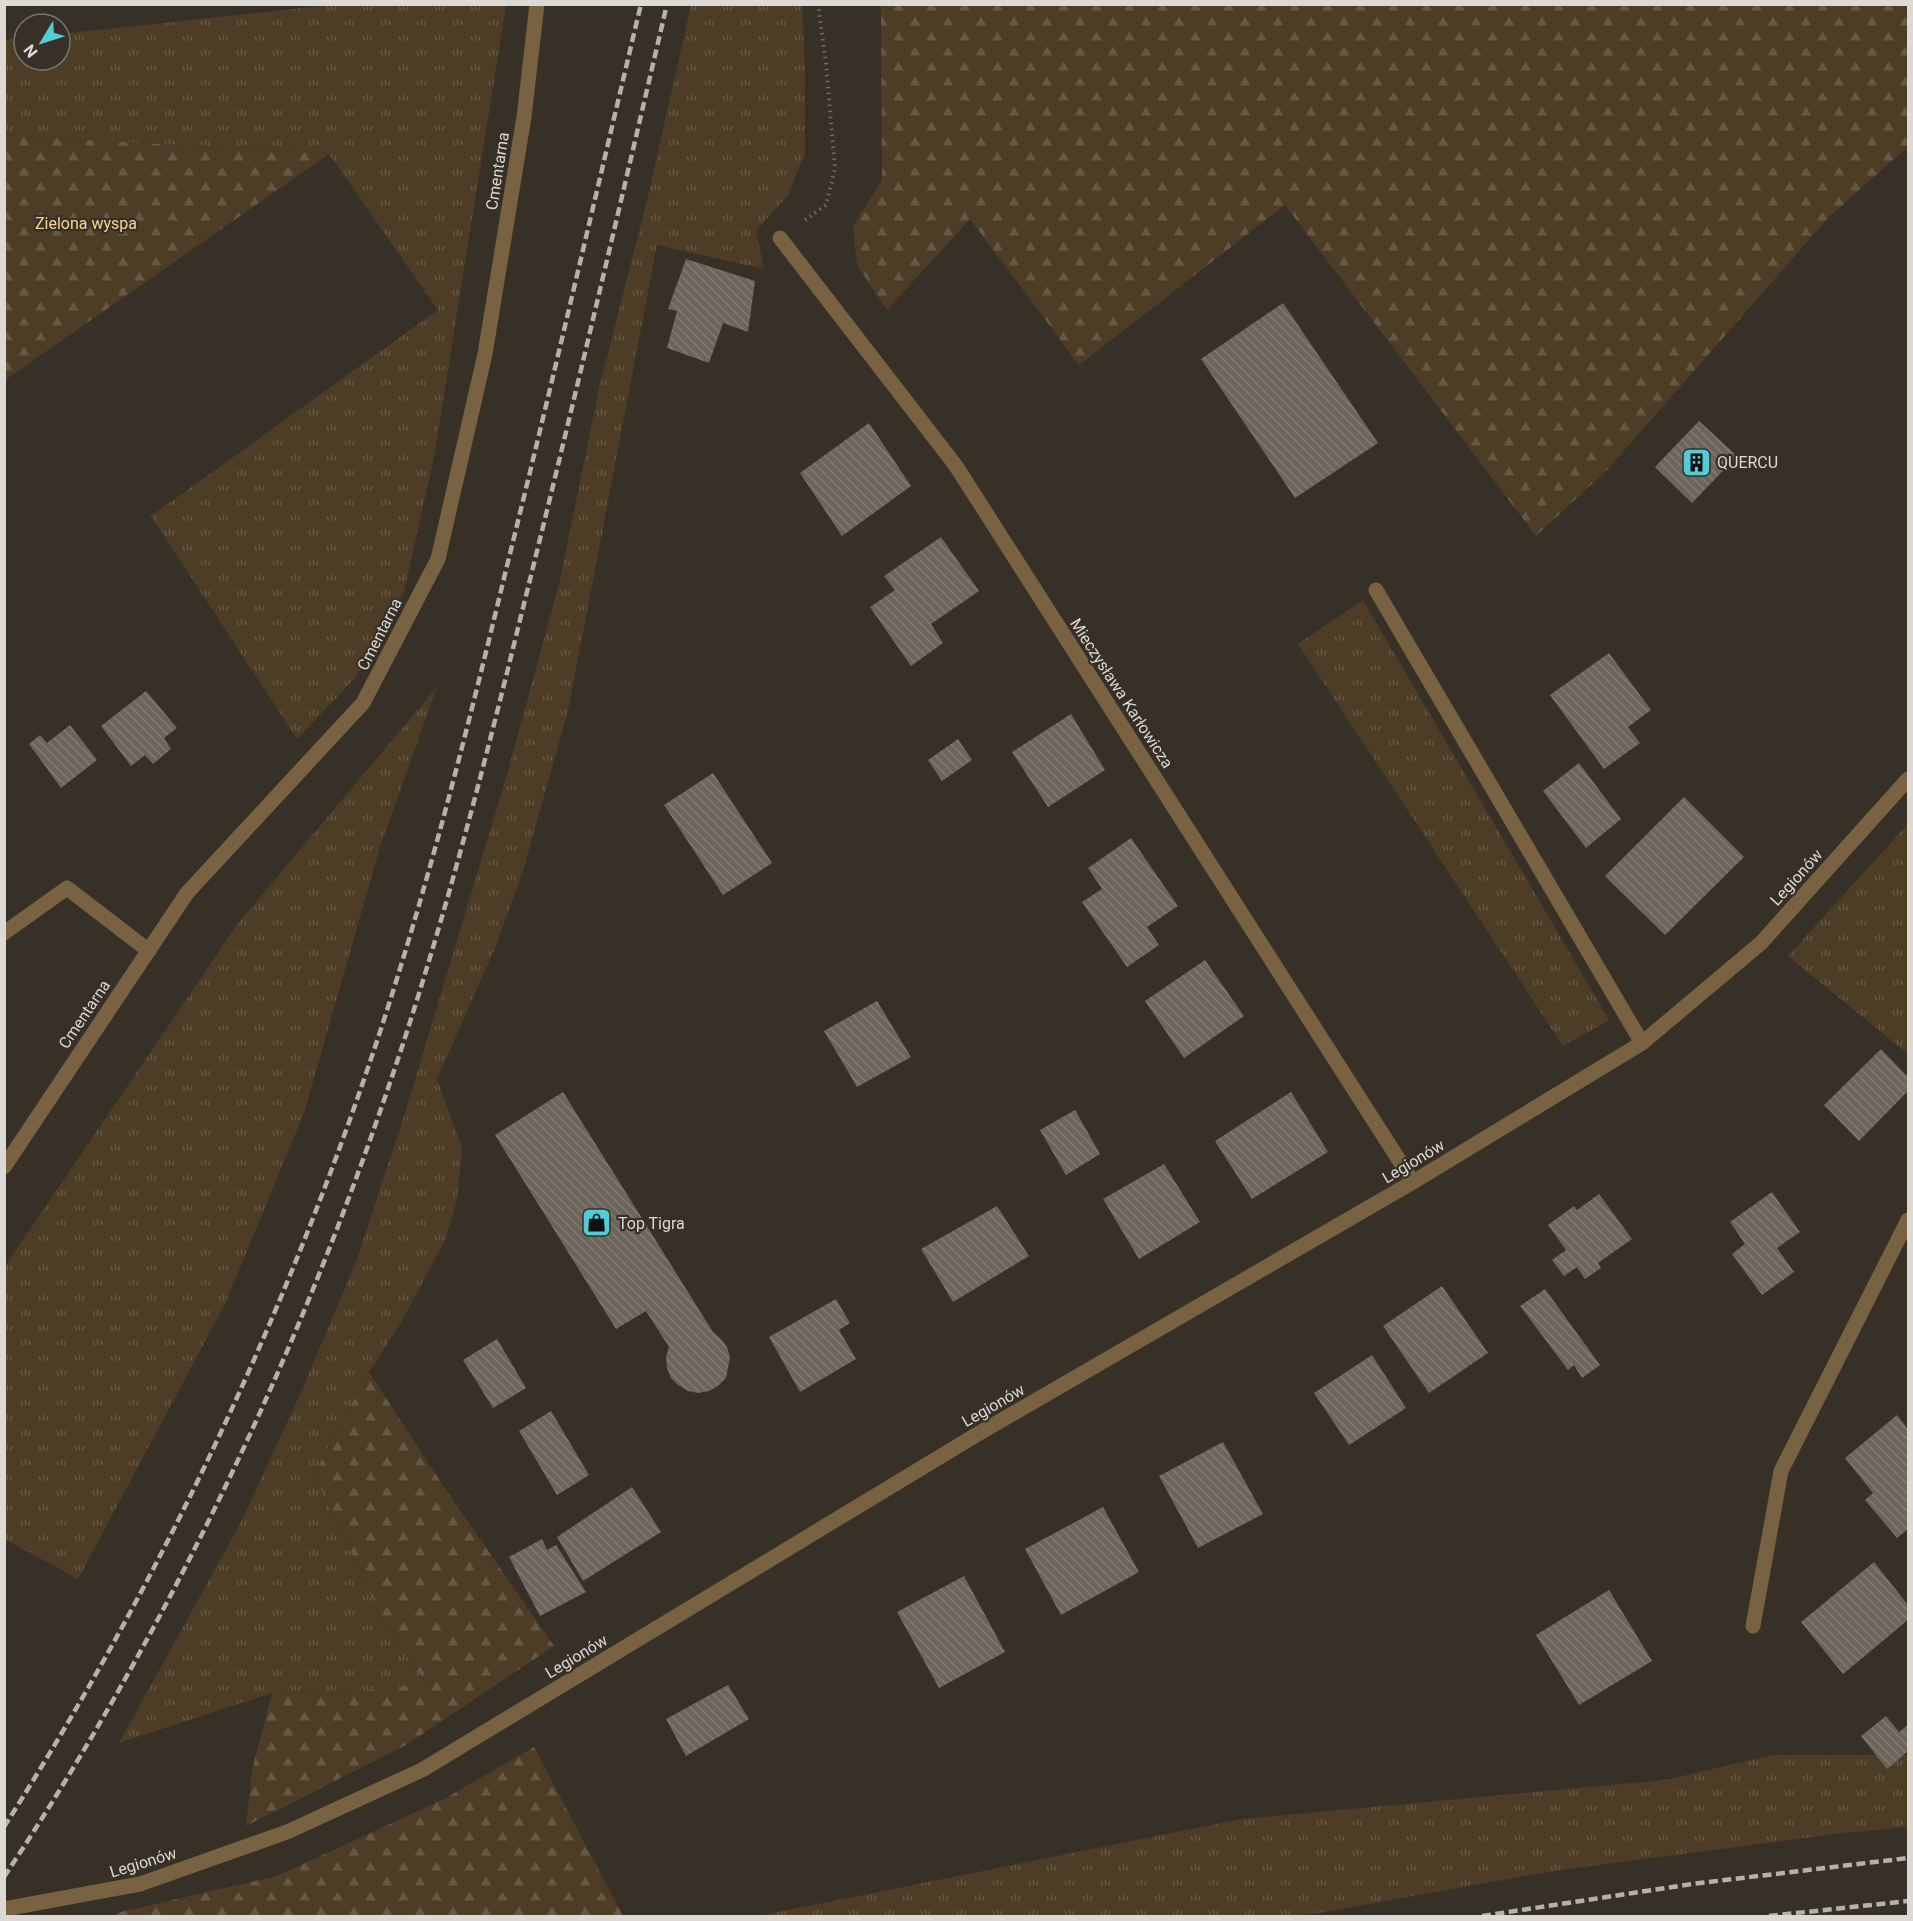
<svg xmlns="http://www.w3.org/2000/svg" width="1913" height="1921" font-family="Roboto,sans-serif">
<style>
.grass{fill:url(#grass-tufts)}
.forest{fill:url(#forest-firs)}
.building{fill:url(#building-back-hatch)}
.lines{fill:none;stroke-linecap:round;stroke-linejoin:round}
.path{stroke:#716b64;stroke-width:4;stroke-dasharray:1.5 4.5;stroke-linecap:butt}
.service{stroke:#786241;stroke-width:15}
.minor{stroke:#786241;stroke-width:15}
.tertiary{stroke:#786241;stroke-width:15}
.rail{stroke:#b6b1ab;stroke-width:4.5;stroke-dasharray:9 4.5;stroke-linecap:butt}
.labels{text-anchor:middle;stroke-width:4.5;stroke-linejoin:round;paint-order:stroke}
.street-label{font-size:16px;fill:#ddd9d4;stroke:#363027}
.park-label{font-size:16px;fill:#fcd294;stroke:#363027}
.poi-label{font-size:16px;fill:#ddd9d4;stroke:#363027;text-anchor:start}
</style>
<defs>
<pattern id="grass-tufts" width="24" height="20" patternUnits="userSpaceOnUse" patternTransform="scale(1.5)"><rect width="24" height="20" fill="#4d3d26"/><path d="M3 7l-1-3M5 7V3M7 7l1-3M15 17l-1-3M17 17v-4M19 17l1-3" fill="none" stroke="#665845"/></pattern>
<pattern id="forest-firs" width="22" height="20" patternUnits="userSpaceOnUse" patternTransform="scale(1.5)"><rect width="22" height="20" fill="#4d3d26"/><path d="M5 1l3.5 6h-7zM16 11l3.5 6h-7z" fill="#665845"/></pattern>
<pattern id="building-back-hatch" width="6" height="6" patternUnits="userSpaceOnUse" patternTransform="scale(1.5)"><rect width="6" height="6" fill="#6c655c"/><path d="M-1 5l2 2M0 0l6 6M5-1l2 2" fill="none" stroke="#817a72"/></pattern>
</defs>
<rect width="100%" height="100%" fill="#363027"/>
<!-- grass -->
<path class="grass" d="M331,5H506L435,452L404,592L356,677L297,739L151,516L438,310L329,154L5,135L4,40L24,38V60H60V34Z
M691,5H802L805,69V153L788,195L756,231L764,269L657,245L568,711L522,874L495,948L437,1079L462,1148L457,1200L445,1240L399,1326L369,1372L314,1474L387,1628L427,1685L335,1694L272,1693L119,1743L240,1524L298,1399L356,1262L405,1113L508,771L560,580L599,388L648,196Z
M1363,600L1609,1020L1563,1046L1298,644Z
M437,687L380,847L304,1113L225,1304L78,1579L5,1539V1266L239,922Z
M1908,824V1054L1788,956Z
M1773,1755H1908V1827L1835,1834L1553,1871L1302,1916H758L1242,1819L1665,1780Z"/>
<!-- forest -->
<path class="forest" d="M881,5H1908V147L1830,216L1607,470L1536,536L1285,205L1079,365L970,219L887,310L857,265L853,226L882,180Z
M5,135L329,154L5,380Z
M369,1372L442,1484L554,1646L406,1745L246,1826L252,1770L272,1693L336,1694L427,1684L387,1628L314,1474Z
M534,1747L623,1916H117L116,1913L277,1876L444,1799Z"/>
<!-- building -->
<path class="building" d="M686,259L755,281L748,332L723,323L709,363L667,348L677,311L668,309Z
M1283,303L1378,443L1295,498L1201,359Z
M1699,421L1737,456L1692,503L1655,467Z
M869,423L911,486L842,536L800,473Z
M941,537L979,591L931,624L943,643L911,666L870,607L895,590L884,576Z
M1609,653L1651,710L1628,727L1640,743L1604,769L1550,695Z
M146,691L177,728L164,738L171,749L153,764L145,755L131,766L101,726Z
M1071,714L1105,770L1048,807L1012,752Z
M70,725L97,760L61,788L29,744L40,735L47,743Z
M958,739L972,760L942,781L928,760Z
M1579,763L1621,819L1586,848L1543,791Z
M713,773L772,863L723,895L664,805Z
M1684,797L1744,857L1665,935L1605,876Z
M1131,838L1178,906L1147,927L1159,945L1127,967L1082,902L1102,889L1088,868Z
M1205,960L1244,1016L1184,1058L1145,1001Z
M877,1001L911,1057L857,1087L824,1031Z
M1881,1049L1908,1077V1091L1859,1141L1824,1105Z
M563,1092L713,1332L721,1339L727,1347L730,1357L726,1378L718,1386L709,1391L698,1393L688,1391L678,1385L671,1378L667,1368L666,1357L669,1347L646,1311L616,1329L495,1135Z
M1291,1092L1328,1152L1252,1199L1215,1141Z
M1075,1110L1100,1154L1066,1175L1040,1130Z
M1164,1164L1200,1222L1139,1259L1103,1199Z
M1772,1192L1800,1232L1777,1248L1794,1272L1762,1295L1732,1254L1745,1244L1730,1222Z
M1599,1194L1632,1239L1598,1263L1601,1268L1585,1279L1577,1267L1564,1276L1552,1260L1566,1250L1548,1225L1574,1206L1577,1210Z
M997,1206L1029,1256L953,1302L921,1249Z
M1442,1286L1488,1353L1429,1393L1383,1326Z
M1545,1289L1600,1365L1582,1378L1574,1365L1568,1370L1520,1306Z
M836,1299L850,1323L839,1330L856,1359L800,1392L769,1337Z
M497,1339L526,1388L493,1408L463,1360Z
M1372,1355L1406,1408L1349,1445L1314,1393Z
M551,1411L589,1475L557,1495L519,1431Z
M1897,1415L1908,1429V1529L1897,1538L1865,1500L1873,1493L1845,1458Z
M1223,1442L1263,1514L1198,1548L1159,1476Z
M632,1487L661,1532L583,1581L557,1537Z
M1103,1507L1139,1572L1061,1615L1025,1549Z
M542,1539L547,1550L556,1545L586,1592L540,1616L509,1557Z
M1874,1562L1908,1605V1620L1843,1674L1801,1622Z
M964,1576L1005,1652L939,1688L897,1612Z
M1609,1590L1652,1661L1579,1705L1536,1635Z
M728,1685L749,1719L686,1756L666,1719Z
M1886,1716L1899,1732L1908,1725V1751L1887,1769L1861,1736Z"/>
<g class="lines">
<!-- path -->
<path class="path" d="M805,220L826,205L835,169L826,64L818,4"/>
<!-- service -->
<path class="service" d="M1376,590L1642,1043
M4,933L67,888L149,951
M1753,1626L1781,1471L1908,1220"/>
<!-- minor -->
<path class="minor" d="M780,238L956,466L1413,1182
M4,1167L187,893L363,703L438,559L485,354L524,117L537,4"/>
<!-- tertiary -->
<path class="tertiary" d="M4,1909L140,1884L287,1832L422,1770L976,1435L1413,1182L1642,1043L1761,943L1908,779"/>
<!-- rail -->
<path class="rail" d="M4,1827C151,1596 270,1349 360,1091C419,922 463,748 505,574C552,384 596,194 641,4
M4,1877C162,1639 290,1373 383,1103C438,945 480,783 520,620C571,415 619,210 667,4
M1482,1916L1692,1884L1908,1858
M1769,1916L1908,1901"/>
</g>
<!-- icons -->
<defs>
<symbol id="building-square" viewBox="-11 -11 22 22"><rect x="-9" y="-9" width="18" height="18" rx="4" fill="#52ccd6" stroke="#363027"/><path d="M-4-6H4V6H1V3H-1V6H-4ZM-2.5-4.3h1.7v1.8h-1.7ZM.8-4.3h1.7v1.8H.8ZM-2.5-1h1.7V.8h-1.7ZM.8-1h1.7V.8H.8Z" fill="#111"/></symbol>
<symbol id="shop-square" viewBox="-11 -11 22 22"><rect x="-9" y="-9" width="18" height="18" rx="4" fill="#52ccd6" stroke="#363027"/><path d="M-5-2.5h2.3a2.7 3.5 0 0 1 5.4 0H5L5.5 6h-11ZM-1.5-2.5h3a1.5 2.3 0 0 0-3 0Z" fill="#111"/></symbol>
</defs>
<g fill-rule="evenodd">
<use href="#building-square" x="1680" y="446" width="33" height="33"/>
<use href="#shop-square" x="580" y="1206" width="33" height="33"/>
</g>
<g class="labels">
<!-- street labels -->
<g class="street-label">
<text transform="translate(497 171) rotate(-81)" y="6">Cmentarna</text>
<text transform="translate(379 634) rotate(-63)" y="6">Cmentarna</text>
<text transform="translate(1122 693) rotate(57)" y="6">Mieczysława Karłowicza</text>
<text transform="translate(1796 877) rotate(-48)" y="6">Legionów</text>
<text transform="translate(84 1014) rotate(-56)" y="6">Cmentarna</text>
<text transform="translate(1413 1161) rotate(-31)" y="6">Legionów</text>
<text transform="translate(993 1405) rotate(-30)" y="6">Legionów</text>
<text transform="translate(576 1656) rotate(-31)" y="6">Legionów</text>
<text transform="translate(143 1862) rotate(-17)" y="6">Legionów</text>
</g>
<!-- park labels -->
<g class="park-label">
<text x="86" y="229">Zielona wyspa</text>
</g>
<!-- poi labels -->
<g class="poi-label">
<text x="1717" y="468">QUERCU</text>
<text x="618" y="1229">Top Tigra</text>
</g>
</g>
<!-- border -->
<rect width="1913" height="1921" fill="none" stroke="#ddd9d4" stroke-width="12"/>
<!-- north arrow -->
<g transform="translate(42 42) rotate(232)"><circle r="28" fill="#363027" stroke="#79746c" stroke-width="1.5"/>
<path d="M0-4.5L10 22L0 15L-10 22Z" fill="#52ccd6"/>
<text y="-9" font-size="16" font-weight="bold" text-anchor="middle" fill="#ddd9d4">N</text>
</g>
</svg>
